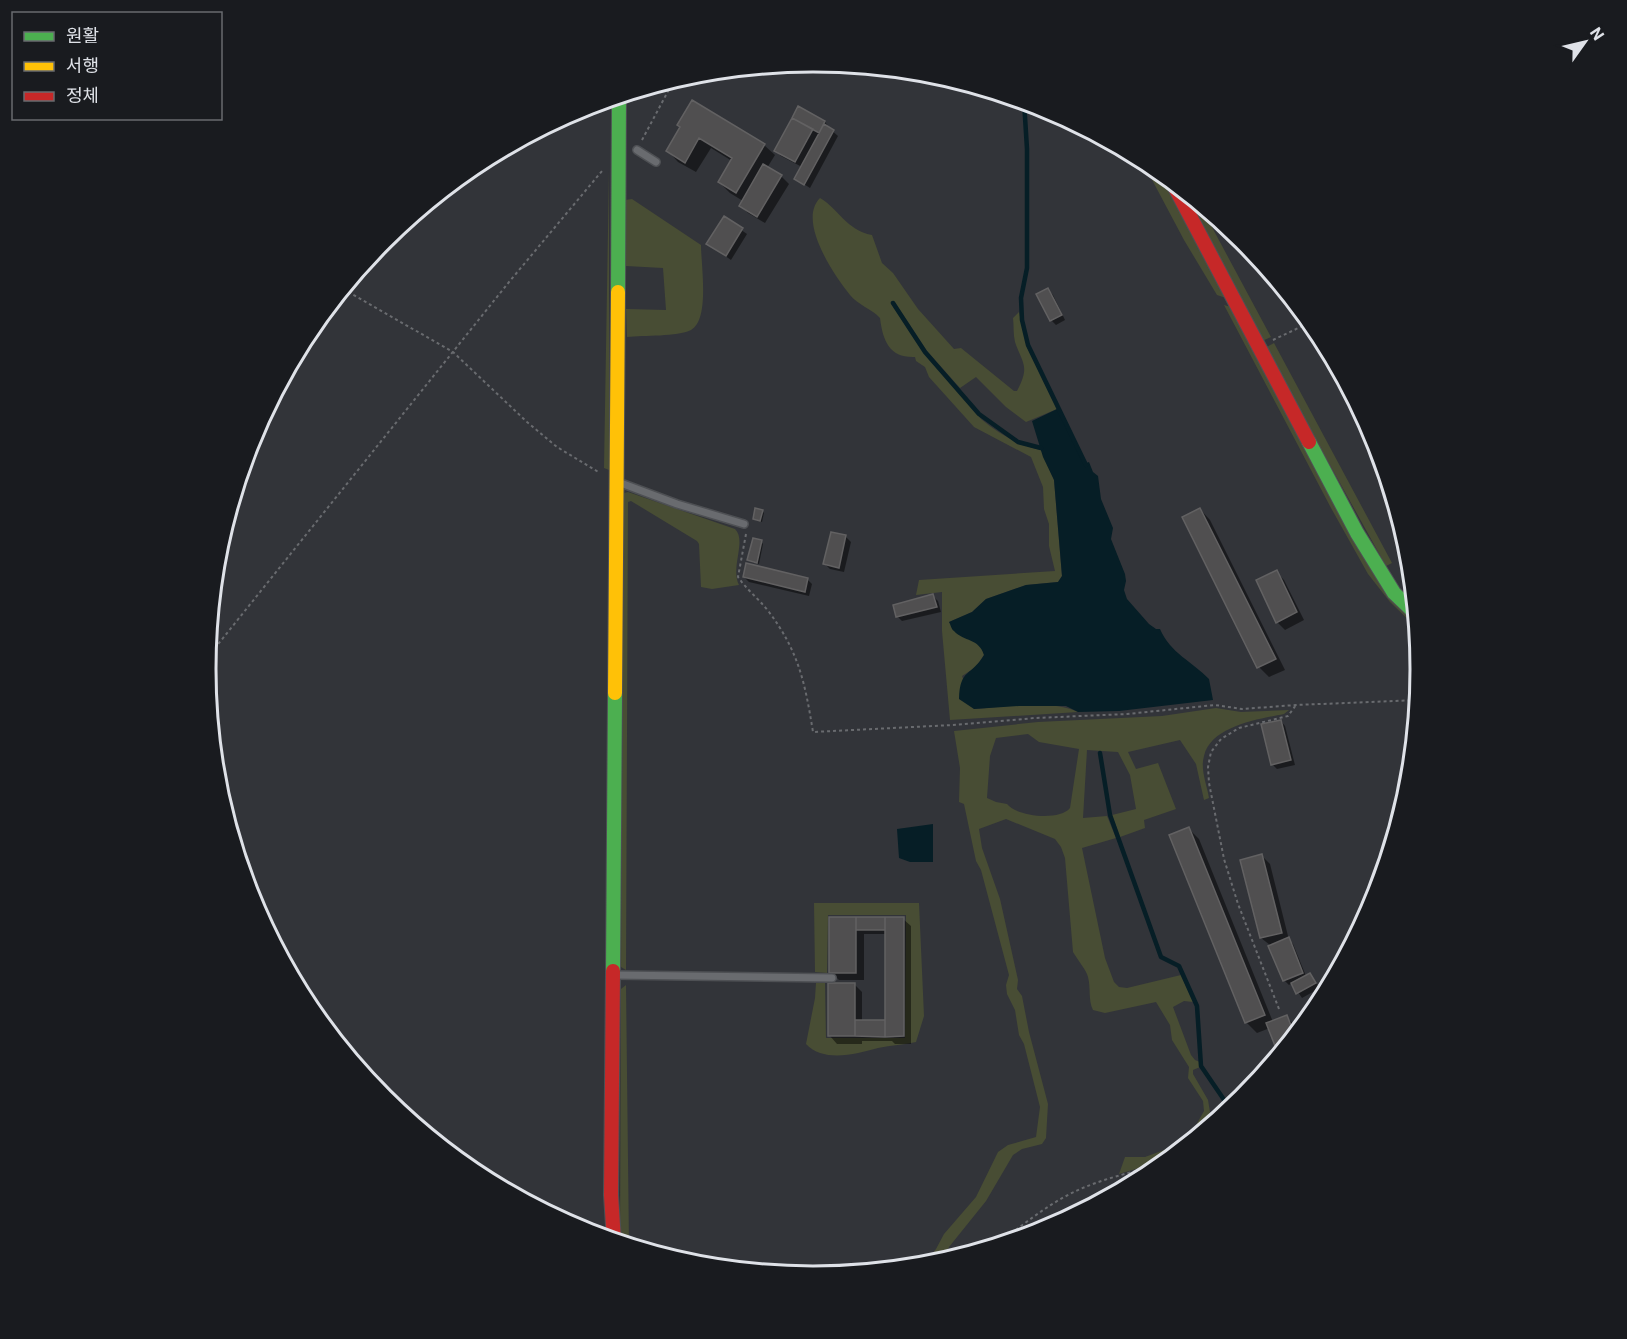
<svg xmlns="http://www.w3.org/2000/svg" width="1627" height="1339" font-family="Roboto,'Noto Sans KR',sans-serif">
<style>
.green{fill:#484d34;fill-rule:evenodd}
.water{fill:#061e26}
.shadow{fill:#0007}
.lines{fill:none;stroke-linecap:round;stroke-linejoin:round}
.stream{stroke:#061e26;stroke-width:4.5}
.building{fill:#504f50;stroke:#626162;stroke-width:1.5}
.lane-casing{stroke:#4e5054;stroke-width:10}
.fast-casing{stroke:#4e5054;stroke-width:16}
.slow-casing{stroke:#4e5054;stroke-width:16}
.jam-casing{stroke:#4e5054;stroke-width:16}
.path{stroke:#696b6f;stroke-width:2;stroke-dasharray:3 3;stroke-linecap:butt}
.lane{stroke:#696b6f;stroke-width:7}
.fast{stroke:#4caf50;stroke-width:14}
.slow{stroke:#ffc107;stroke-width:14}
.jam{stroke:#c62828;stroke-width:14}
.rim{fill:none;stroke:#dfe2e8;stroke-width:3}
</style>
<rect width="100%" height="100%" fill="#323439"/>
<!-- green -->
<path class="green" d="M1141,159L1155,167L1226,298L1217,295L1184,240Z
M609,171V470L604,468Z
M1182,189L1199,203L1271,337L1262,341Z
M820,198C840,210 846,230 872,235L882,263L893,273L918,309L954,349L961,348L1014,391H1017C1030,366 1023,365 1015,342C1013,334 1014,326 1013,318L1019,312L1027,347L1057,409L1026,422L1006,407L976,377L960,388L927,351L894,301L891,303L919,346L981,419C999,434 1018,445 1041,450L1054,480L1062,576L1058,582L1026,585L986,599L972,612L949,622L982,647L984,655L976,667L962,676L974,709C1005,707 1050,699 1078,712L950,720L942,631V592L916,595L919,580L1055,571L1049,546V524L1044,509L1043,487L1031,457L974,427L929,377L925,367L916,361L915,357C890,358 883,342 880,318C872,309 858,305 850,295C834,275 797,221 820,198Z
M632,199L701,245C701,265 710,320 691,330C677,337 644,335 627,337L626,309L666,310L663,268L626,266L625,200Z
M1224,305L1231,307L1417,620V628L1390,602L1368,574L1331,508Z
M1274,343L1392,563L1386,566L1265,348Z
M628,492L735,529C747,541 730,567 739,585L712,589L701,587L699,544L697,541L631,501L628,502L626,970L621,967L624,493Z
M1216,708L1241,712L1289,710L1284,714C1259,719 1211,726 1204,756C1200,769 1207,785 1209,798L1204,800L1196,764L1180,740L1128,752L1136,769L1158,763L1176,809L1144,820L1145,828L1120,837L1112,815L1136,809L1130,775L1118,752L1087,750L1083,818L1107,816L1116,838L1082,848L1105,958L1114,982L1119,987L1127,988L1181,975L1193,1002L1184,1001L1173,1007L1191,1055L1195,1060L1200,1062V1067L1193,1070V1074L1208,1100L1210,1112L1201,1133L1170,1159L1119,1174L1125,1157H1145L1172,1147L1186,1138L1195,1127L1204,1111L1203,1101L1188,1078L1189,1067L1172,1040L1170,1025L1156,1002L1105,1013L1093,1010C1088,1000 1091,988 1088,977C1087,971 1077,959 1073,952L1065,858L1061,847L1055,839L1006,819L979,829L982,848L1000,899L1018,980L1017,989L1022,996L1029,1032L1048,1104L1046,1138L1042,1144L1022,1149L1013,1155L986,1201L949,1247L941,1263L922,1267L936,1249L944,1234L976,1197L998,1152L1008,1145L1036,1137L1040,1107L1024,1044L1019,1035L1015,1010L1007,994L1006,985L1009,975L981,870L976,861L964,804L959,802L960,768L954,731L1038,722L1162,716ZM1028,734L1039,742L1079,749L1070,808C1060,821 1017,817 1007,804L996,802L987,798L990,756L996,738Z
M814,903H919L924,1016L916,1042C904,1045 891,1045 878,1048C856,1054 824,1063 806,1044L815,998L816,983H825L826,1038H905L906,915H828L827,973L815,972Z
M626,985L629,1246L620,1243L621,989Z"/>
<!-- water -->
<path class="water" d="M1057,409L1084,464L1089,462L1093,472L1098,476L1101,499L1113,528L1111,539L1125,574L1126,581L1124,590L1127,599L1149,624L1156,629H1160C1170,653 1193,662 1209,679L1213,700L1119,711L1078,712L1066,706H1019L974,709L959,699C960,668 971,677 984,655C979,638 964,642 954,631C951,629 951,625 949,622L972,612L986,599L1026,585L1058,582L1062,576L1054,480L1043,457L1032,421Z
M933,824V862H910L899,858L897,829Z"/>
<!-- shadow -->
<path class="shadow" d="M799,108L825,122L829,127V128L838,136L810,188L796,179L802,167L781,156L776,151Z
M681,128L764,145L775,155L767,168L781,176L789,184L765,223L748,213L740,205L743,201L730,193L719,182L732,161L711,148L696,172L678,162L668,151Z
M724,218L747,234L731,260L708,244Z
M1048,290L1053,295L1065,320L1056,325L1051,320Z
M1200,509L1210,520L1285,670L1269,677L1259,667Z
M762,511L764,513L762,522L757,521L754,519Z
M846,537L851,542L844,572L830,569L825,564Z
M761,542L763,544L759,564L751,562L749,560Z
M1276,572L1284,580L1304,620L1285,630L1277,622Z
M744,577L807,579L812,584L809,596L749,582Z
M933,596L938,601L941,612L902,621L897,616Z
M1281,721L1285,726L1295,765L1277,769L1272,764Z
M1189,829L1199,839L1273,1022L1286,1017L1294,1024L1298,1033L1280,1054L1270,1028L1257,1033L1246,1022Z
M1262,856L1270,864L1289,940L1293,944L1306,976L1310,975L1320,988L1302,998L1292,983L1289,985L1284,980L1270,945L1261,938Z
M831,918L903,919L911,926V1044H895L892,1041H862V1044H837L830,1036L854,984L862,992V1021L887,1023V934H864V980H839L831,972Z"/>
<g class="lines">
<!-- stream -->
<path class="stream" d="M1024,101L1027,149V268L1021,298L1022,320L1028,345L1086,465
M893,303L925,352L979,414L1018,442L1041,448
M1100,753L1110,815L1161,957L1179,966L1197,1006L1201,1066L1231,1110"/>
</g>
<!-- building -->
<path class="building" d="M692,100L765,144L736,193L718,182L732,158L699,138L685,163L666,151L680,127L677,125Z
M798,106L825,121L819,133L792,118Z
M792,118L813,129L795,162L774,151Z
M824,124L834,130L804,185L794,179Z
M763,164L782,175L757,217L739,206Z
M724,216L743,228L726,256L706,244Z
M1048,288L1062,315L1050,321L1036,294Z
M755,508L763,510L760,521L753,519Z
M1200,508L1276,659L1257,668L1182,517Z
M831,532L846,535L839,568L823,564Z
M753,538L762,540L757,563L747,560Z
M746,563L808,578L805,592L743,577Z
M1277,570L1297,612L1276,623L1256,580Z
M933,594L937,607L896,617L893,605Z
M1281,720L1291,760L1271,765L1261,724Z
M1189,827L1265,1015L1245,1023L1169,835Z
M1262,854L1282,933L1260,938L1240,860Z
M829,917H856V973H829Z
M856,917H885V930H856Z
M885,917H904V1036L885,1037Z
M1289,937L1303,973L1283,981L1268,946Z
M1310,973L1316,983L1296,994L1291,983Z
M828,983H855V1036H828Z
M1287,1015L1295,1036L1279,1056L1266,1023Z
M855,1020H885V1037L855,1036Z"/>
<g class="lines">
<defs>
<path id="lane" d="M637,150L656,162
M618,482L677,504L744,524
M615,975L832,978"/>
<path id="fast" d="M618,292L619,96
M1309,442L1357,533L1394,593L1416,614
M613,971L615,693"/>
<path id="slow" d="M615,693L618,292"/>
<path id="jam" d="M1171,180L1309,442
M613,971L611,1195L614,1241"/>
</defs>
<!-- lane casing -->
<use href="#lane" class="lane-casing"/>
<!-- fast casing -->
<use href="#fast" class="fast-casing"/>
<!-- slow casing -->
<use href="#slow" class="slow-casing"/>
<!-- jam casing -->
<use href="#jam" class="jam-casing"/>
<!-- path -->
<path class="path" d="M642,140L674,80
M343,289L453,352L527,422L557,447L600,473
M1273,340L1311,322
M746,534L738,577C747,590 759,599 769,612C799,652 805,683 813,732L953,725L1035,718L1127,714L1215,705L1242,709L1296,705L1419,700
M207,658L509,282L602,171
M1279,1009L1238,904L1224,859L1209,783L1208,767L1211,752L1221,739L1239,728L1288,716L1296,705
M1235,1107L1234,1105L1239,1103
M992,1248C1019,1228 1046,1205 1076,1191C1104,1178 1136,1171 1165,1164"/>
<!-- lane -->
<use href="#lane" class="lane"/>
<!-- fast -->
<use href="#fast" class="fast"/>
<!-- slow -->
<use href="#slow" class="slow"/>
<!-- jam -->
<use href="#jam" class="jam"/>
</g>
<!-- crop -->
<path d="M0 0H1627V1339H0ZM216 669a597 597 0 1 1 1194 0a597 597 0 1 1-1194 0Z" fill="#191b1f" fill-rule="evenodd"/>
<path class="rim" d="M216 669a597 597 0 1 1 1194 0a597 597 0 1 1-1194 0Z"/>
<!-- legend -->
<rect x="12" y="12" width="210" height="108" fill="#191b1f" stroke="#686b6f" stroke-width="1.5"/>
<rect x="24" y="32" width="30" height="9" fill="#4caf50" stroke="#686b6f" stroke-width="1.5"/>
<text x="66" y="42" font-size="18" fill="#dfe2e8">원활</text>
<rect x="24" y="62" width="30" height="9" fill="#ffc107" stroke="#686b6f" stroke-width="1.5"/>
<text x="66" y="72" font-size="18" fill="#dfe2e8">서행</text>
<rect x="24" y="92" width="30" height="9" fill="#c62828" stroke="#686b6f" stroke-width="1.5"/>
<text x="66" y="102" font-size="18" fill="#dfe2e8">정체</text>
<!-- north arrow -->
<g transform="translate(1585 42) rotate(56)" stroke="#191b1f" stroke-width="4.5" paint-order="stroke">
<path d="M0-4.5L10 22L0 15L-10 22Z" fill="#dfe2e8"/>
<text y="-9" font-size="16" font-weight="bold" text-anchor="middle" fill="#dfe2e8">N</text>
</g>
</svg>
